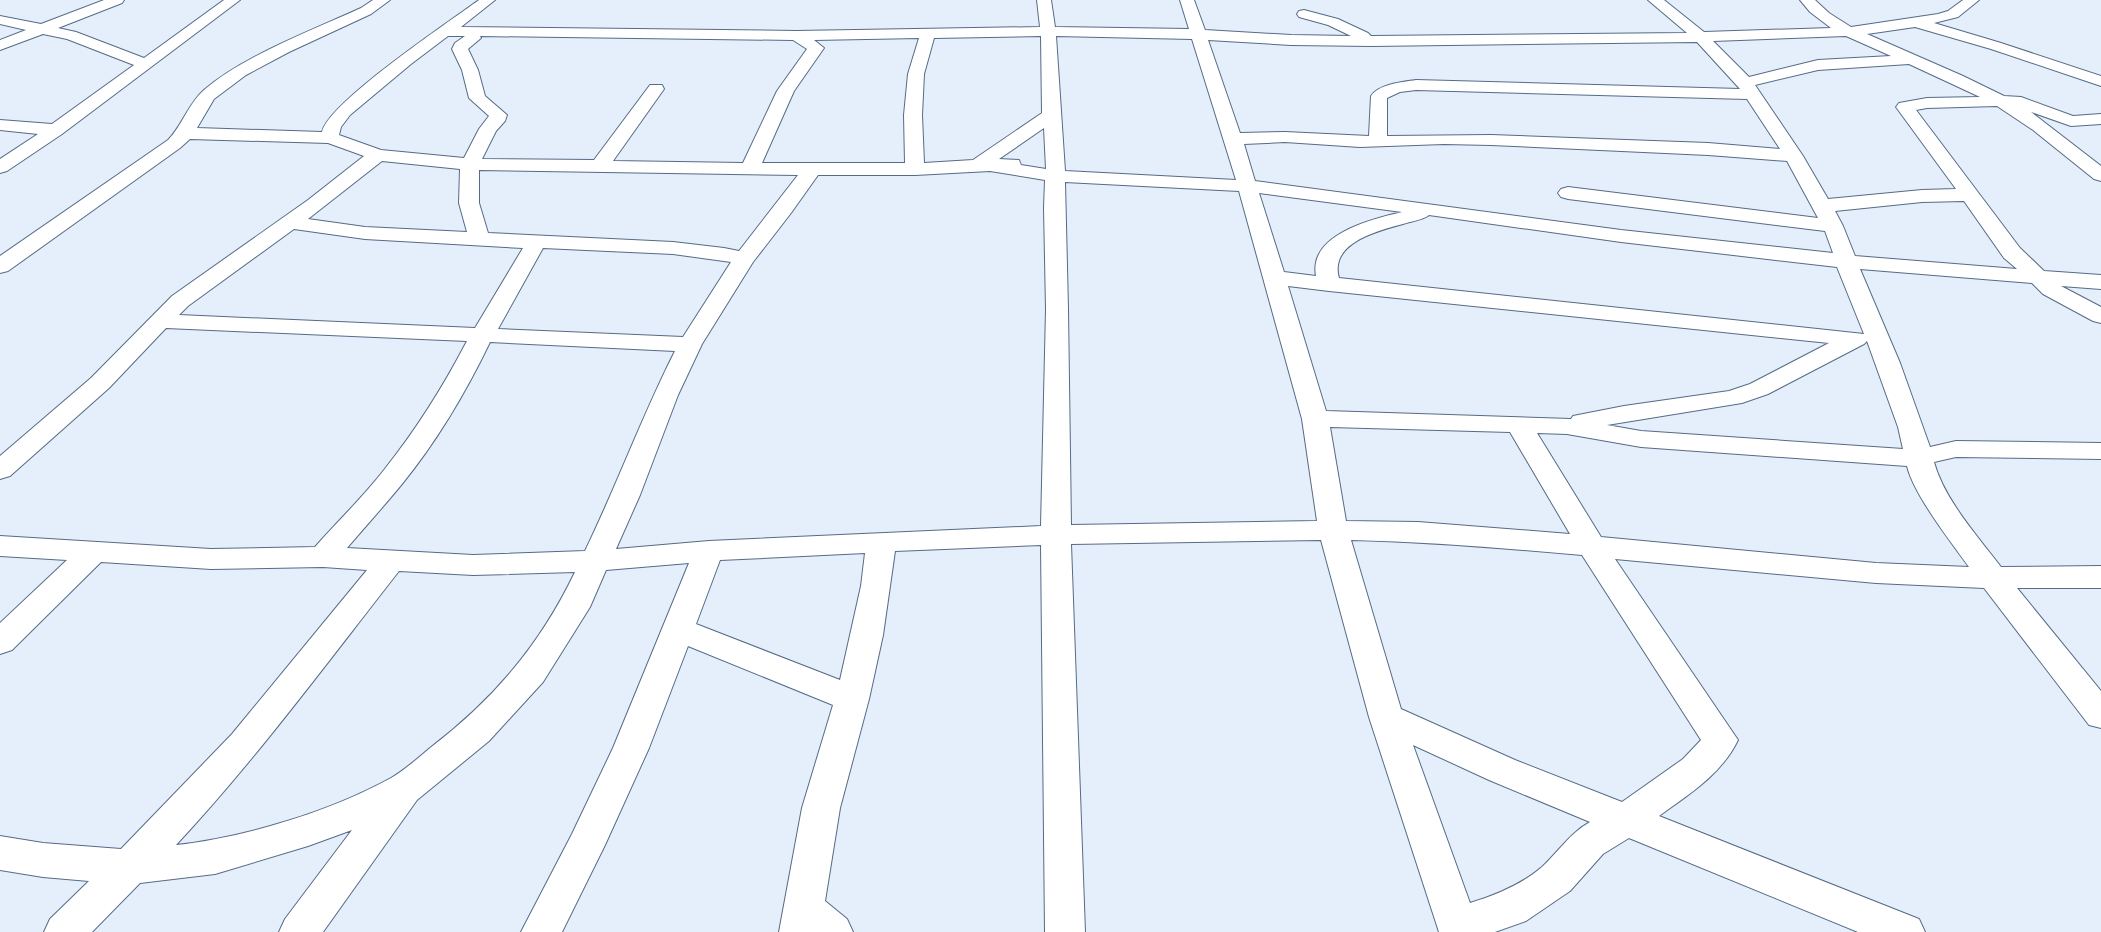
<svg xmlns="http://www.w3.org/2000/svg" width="2101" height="932" font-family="Barlow,sans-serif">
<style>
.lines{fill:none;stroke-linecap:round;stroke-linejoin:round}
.street-casing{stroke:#556b86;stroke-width:2}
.street{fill:#fff;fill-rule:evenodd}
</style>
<rect width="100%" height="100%" fill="#e5effb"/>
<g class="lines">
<defs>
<path id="street" d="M104,0H124L122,3L58,28L76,32L144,58L224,0H240L62,134L7,171L0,173V159L38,134L0,130V120L52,124L134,65L67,39L43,34L0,50V40L26,30L0,24V16L41,24Z
M373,0H390L371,14L289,52L246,75L214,99L197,128L322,132C328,103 450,21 479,0H495L461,27L796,31L1040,27L1037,0H1051L1055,27L1189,29L1180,0H1194L1205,30L1291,35L1351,36L1328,25L1299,17L1297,14L1299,11L1304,10L1338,19L1368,33L1371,36L1687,33L1648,0H1664L1704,32L1831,28L1810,12L1800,0H1815L1829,13L1851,27L1938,14L1948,11L1963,0H1979L1958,17L1934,23L2001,43L2101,76V86L1991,49L1915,27L1867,34L1963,76L2004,96L2021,97L2073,116L2101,114V124L2071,126L2031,112L2101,166V181L2094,179L2033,130L1997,106L1927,108L1916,110L2020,248L2044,271L2101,275V289L2061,286L2101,307V323L2093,321L2043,294L2032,283L1860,269L1900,363L1930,447L1956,441L2101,443V459L1956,457L1934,462C1944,499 1978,537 2001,567L2101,566V588H2017L2101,691V728L2089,725L1984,588L1876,583L1615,559L1738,740C1721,775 1689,794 1659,816L1919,919L1925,932H1858L1629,838L1603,854L1570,891L1526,921L1495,932H1439L1369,717L1321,540L1071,544L1085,932H1045L1041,545L895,551L883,635L869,699L840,808L825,901L847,919L853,932H779L802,808L833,705L688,646L649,748L605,845L562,932H521L572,834L613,748L689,563L606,570L590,607L543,682L489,741L417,800L323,932H279L285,919L352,830L308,846L215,874L140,883L92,932H44L50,919L89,881L43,877L0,870V836L43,843L121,849L232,734L367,570L323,567L211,569L101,562L12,650L0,654V623L67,560L0,556V536L211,549L315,547C338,521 363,497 384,470C416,430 443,387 467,341L166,328L109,388L10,476L0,479V456L91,378L172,296L308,200L364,156L328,143L190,139L180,148L8,271L0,273V256L168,140C182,126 188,104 204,90C243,56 313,30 361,8ZM448,36H465L455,43L452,49L462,70L469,98L489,116L479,129L464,158L381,150L339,135L341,127L350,115L411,64ZM480,36L793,40L807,49L777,91L743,163L613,161L664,89L662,85H650L594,160L482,159L496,131L505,121L507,115L485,96L478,70L468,49L481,38ZM1041,36L1042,113L973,160L924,163L922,115L924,74L934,38ZM1056,36L1192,39L1236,180L1065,171ZM1846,36L1891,56L1818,60L1749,77L1713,41ZM919,38L908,74L904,115L905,163H762L794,91L824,48L814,40ZM1208,40L1291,45L1371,46L1697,42L1740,89L1416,80C1402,82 1379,84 1371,96L1369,136L1285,132L1240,133ZM1909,64L1980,97L1927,98L1899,103L1896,107L1956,189L1922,190L1828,199L1803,156L1755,85L1818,70ZM1416,90L1747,99L1780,149L1708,143L1491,135L1387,136V98L1400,92ZM1044,128L1046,169L1021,165L1019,160L999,159ZM1285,142L1360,147L1444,144L1491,145L1708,155L1787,161L1818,218L1568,187L1561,189L1558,193L1561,197L1568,199L1825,231L1833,253L1621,230L1255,181L1244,144ZM382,161L460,169L459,203L467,232L365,227L308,219ZM479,170L798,175L739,251L724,248L673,242L488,233L479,203ZM990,171L1045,180L1044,208L1046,309L1041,526L709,541L616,549L640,495L678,395L702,344L753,262L791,213L818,175H915ZM1065,182L1239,191L1302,419L1317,521L1071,525L1068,309ZM1259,193L1402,212C1373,219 1308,234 1316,276L1284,272ZM1964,201L2004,258L2017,269L1855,256L1843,226L1835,211L1922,202ZM1429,215L1621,242L1837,267L1864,334L1339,278C1329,243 1377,231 1403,224C1412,221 1423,220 1429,215ZM294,229L365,239L523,248L475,328L179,315L188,306ZM543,248L673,254L731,262L683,337L498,329ZM1288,286L1329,291L1829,343L1750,384L1729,391L1624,406L1573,416L1571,419L1326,411ZM1867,341L1898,427L1903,449L1641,431L1607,425L1742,403L1768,394L1864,344ZM490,342L675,351C642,416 617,485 585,551L473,555L347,548C365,527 384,506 402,484C437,441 466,392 490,342ZM1330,427L1510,432L1570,534L1418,522L1346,521ZM1537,433L1567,434L1641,447L1907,466C1914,495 1951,542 1969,567L1876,563L1601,537ZM1351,540C1428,542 1505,548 1582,555L1701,740L1683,759L1622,802L1515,760L1401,709ZM865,553L861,586L840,680L696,624L720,560ZM399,571L473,575L575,572C540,645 494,699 430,748C418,758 405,770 391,778C329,812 246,837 176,845C257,758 326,664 399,571ZM1413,745L1489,780L1590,822C1570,833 1559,851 1542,867C1521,885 1496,895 1470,903Z"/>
</defs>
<!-- street casing -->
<use href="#street" class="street-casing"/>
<!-- street -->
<use href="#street" class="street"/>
</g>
</svg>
